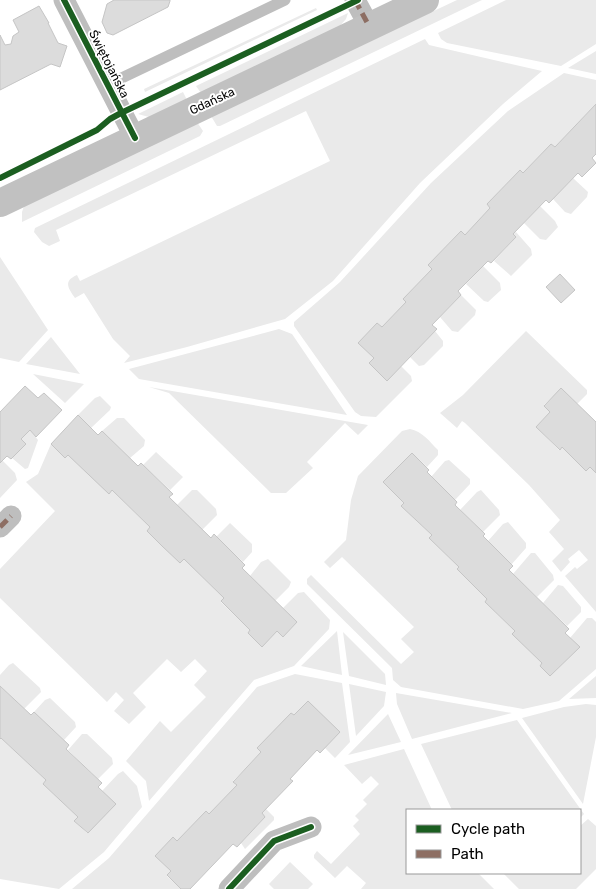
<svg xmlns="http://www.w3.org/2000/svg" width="596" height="889" font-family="Rubik,sans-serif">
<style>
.green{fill:#eaeaea}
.building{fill:#dcdcdc;stroke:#c5c5c5}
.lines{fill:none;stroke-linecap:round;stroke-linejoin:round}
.service{stroke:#bebebe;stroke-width:11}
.minor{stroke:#bebebe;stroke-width:21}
.secondary{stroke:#c1c1c1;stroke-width:28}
.quiet{stroke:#8d6e63;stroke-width:5;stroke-dasharray:10 5;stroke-linecap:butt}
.cycleway-casing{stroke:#fff;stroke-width:9}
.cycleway{stroke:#1b5e20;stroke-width:6}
.labels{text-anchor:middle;stroke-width:4;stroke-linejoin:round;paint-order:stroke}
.street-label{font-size:12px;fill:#000;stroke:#fff}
</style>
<rect width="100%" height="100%" fill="#fff"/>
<!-- green -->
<path class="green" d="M457,0H482L220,126H217L211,116Z
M506,0H596V44L561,66L447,43L441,39L438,33Z
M316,8L317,10L145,92L144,89Z
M348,13L346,19L339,27L201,93L196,86Z
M425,39L429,45L542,71L503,104L420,183L333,281L285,319L187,347L124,363L130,356L113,339L84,293L75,298C68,288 63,281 77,275L80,281L330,161L306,111L56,230L60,241L49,246L42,242L34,232L35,228Z
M596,51V74L568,68Z
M564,73L596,80V104L555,147L551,144L523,173L520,170L487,204L490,208L465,235L461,231L428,265L432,269L403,299L406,302L382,327L377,323L358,343L374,358L369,363L386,380L401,366L411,376L412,381L376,417L361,416L355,412L294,326V322L340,282L431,183L508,111Z
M183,92L187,100L149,117L138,114Z
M197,122L203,131L200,136L22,222V212L24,206Z
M573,178L588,192L587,197L571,214L565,212L553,199Z
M540,206L555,221L558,227L546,240L540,239L524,223Z
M516,232L531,249L532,255L511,276L494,261L516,237L513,234Z
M0,257L48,330L19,362L0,358Z
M483,266L500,283L501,290L488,302L484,301L466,284Z
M461,295L476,310L475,315L458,332L452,331L440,317Z
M279,329L292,334L347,415L139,379L129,369Z
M435,331L443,341V346L424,365L419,366L410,357Z
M526,331L587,390V394L577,404L561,389L544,405L550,412L536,427L559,450L562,447L586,470L590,467L596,473V612L565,576L575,567L577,569L588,560L579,550L568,559L570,562L561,572L552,561L564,549L549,532L560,520L529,485L465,423L462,421L457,428L440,413L463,395Z
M51,337L80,374L26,364Z
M33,374L84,384L65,403Z
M149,387L368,425L358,435L345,423L307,462L313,468L286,493H271L169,393Z
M100,396L111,407L110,410L91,428L78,415L95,398Z
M117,418H124L145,440L144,446L130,458L102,431Z
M410,429C422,431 430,442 438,450V455L427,467L412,453L384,482L404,503L402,506L432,535L429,538L459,567L457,569L487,599L485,602L515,631L542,663L540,666L550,676L579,647L570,638L587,618H592L596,622V669L559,701L523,709L401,687L393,680L392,668L307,584V579L311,575L401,664L414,652L401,639L414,627L342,557L330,568L324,562L346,540L351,500L358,476L402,431Z
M30,430L38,440L28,468L25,469L12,458L25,444L21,439Z
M51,444L65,458L68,455L112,490L150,527L147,531L184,559L224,598L221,602L250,630L248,633L262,647L277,631L283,637L297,622L283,608L298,593L304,592L330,620L329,629L294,666L254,680L149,801L146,781L126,761L160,721L171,732L206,697L194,685L207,671L195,659L181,672L167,659L133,693L146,707L129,724L114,711L124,700L116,692L107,702L0,598V569L55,511L26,482L38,474Z
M156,452L183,477L170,490L143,465Z
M2,460L15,473L17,480L0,498V463Z
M449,460L470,479V484L455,500L431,477L445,461Z
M192,490H197L216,509L217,515L202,530L177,505Z
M481,490L499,510L500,515L483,532L460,510L477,492Z
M508,522L526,543V548L511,565L488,541L503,524Z
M230,523L252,544V552L243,562L216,537Z
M531,553H535L553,575L554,580L537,597L513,574Z
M268,559L291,582L289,587L275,601L250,576L261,562Z
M558,585L563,586L581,607V612L567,626L543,603Z
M337,631L342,675L301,666Z
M343,632L385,674L386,685L349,676Z
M13,663L40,688L41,692L24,709L0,686V675L9,665Z
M295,674L342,683L350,742L335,758L325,748L339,732L261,752L233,781L237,785L209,814L206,811L177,841L173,837L155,856L171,871L167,876L181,889H72L109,858L257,687Z
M596,676V698L569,699Z
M349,684L386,692L384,706L356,736Z
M396,693L512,713L412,739L397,704Z
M50,698L75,722L76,727L64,740L34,712L45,700Z
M586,704L596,705V737L583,804L522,718L564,707Z
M388,714L401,742L348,755Z
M517,720L584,814L580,818V810H452L421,744Z
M82,734H87L112,758L113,764L98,779L68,750Z
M1,738L46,780L43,784L78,817L74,821L87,833L115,804L102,791L118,774L123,771L137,786L142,807L104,852L59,889L0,879V739Z
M404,749L432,810H407V873H478L494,889H361L366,883L347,866L335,878L314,858V855L317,851L331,864L360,834L353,826L359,820L355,816L367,804L363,800L379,784L371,776L362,784L344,765Z
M266,809L274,817V820L245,849L241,843L265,817L262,813Z
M588,819L596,826V869L576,889H519L503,873H580V826Z
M290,862L313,884L308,889H274L269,884Z"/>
<!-- building -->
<path class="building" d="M114,0H170V1L168,7L113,35L107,33L102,22L107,4Z
M39,6L49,23H48L58,43L67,46L60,67L51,64L0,90V35L5,45L11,44L13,36L19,32L13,20Z
M596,104V154L592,158L596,163L582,177L578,173L549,203L546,200L513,234L516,237L491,263L488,261L458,291L461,295L432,325L437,329L387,381L369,363L374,358L358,343L377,323L382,327L406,302L403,299L432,269L428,265L461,231L465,235L490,208L487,204L520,170L523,173L551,144L555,147Z
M560,274L575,290L561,303L546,287Z
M25,386L38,398L44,393L62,410L36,437L30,430L21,439L26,444L11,459L7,456L0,463V412Z
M561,388L596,422V473L590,467L586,471L562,447L560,450L536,427L550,412L544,406Z
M78,415L98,435L102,431L138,466L141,463L173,494L169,497L211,538L214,534L245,565L242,568L297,622L283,637L277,631L262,647L248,633L250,630L221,601L224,598L184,559L180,563L162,546L147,531L150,527L112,490L109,494L68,455L65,458L51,444Z
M412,453L429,470L427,472L457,502L455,505L456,506L483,532L485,534L483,536L513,566L509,570L569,629L565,633L580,647L550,676L540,666L542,663L512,634L515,631L485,602L487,599L457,569L459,567L429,538L432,535L401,506L404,503L383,482Z
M0,686L31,715L34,712L69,745L66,749L102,783L98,787L116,804L88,833L74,821L78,817L43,784L46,780L1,738L0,739Z
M308,701L340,732L320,753L317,750L290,779L293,781L262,813L265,817L237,847L233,844L190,889H181L167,875L171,871L155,856L173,837L177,841L206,811L209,814L237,785L233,782L261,752L257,748L291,713L294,715Z"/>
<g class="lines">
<!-- service -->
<path class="service" d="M107,85L285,0"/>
<!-- minor -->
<path class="minor" d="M64,0L135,138
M355,0L369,26
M0,527L11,516
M229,889L274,841L311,827"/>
<!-- secondary -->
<path class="secondary" d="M0,203L425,0"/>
<!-- quiet -->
<path class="quiet" d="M355,0L369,26
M0,527L11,516"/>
<defs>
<path id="cycleway" d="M64,0L135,138
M0,178L97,130L110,119L121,113L358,0
M229,889L274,841L311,827"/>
</defs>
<!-- cycleway casing -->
<use href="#cycleway" class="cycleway-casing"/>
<!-- cycleway -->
<use href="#cycleway" class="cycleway"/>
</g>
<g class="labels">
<!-- street labels -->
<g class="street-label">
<text transform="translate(109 64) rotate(63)" y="4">Świętojańska</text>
<text transform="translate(212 101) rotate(-25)" y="4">Gdańska</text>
</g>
</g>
<!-- legend -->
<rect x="406" y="809" width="175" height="65" fill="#ffffff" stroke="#999999"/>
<rect x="416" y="825" width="25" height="8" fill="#1b5e20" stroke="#999999"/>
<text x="451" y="834" font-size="15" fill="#000000">Cycle path</text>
<rect x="416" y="850" width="25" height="8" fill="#8d6e63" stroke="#999999"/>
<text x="451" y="859" font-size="15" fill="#000000">Path</text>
</svg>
